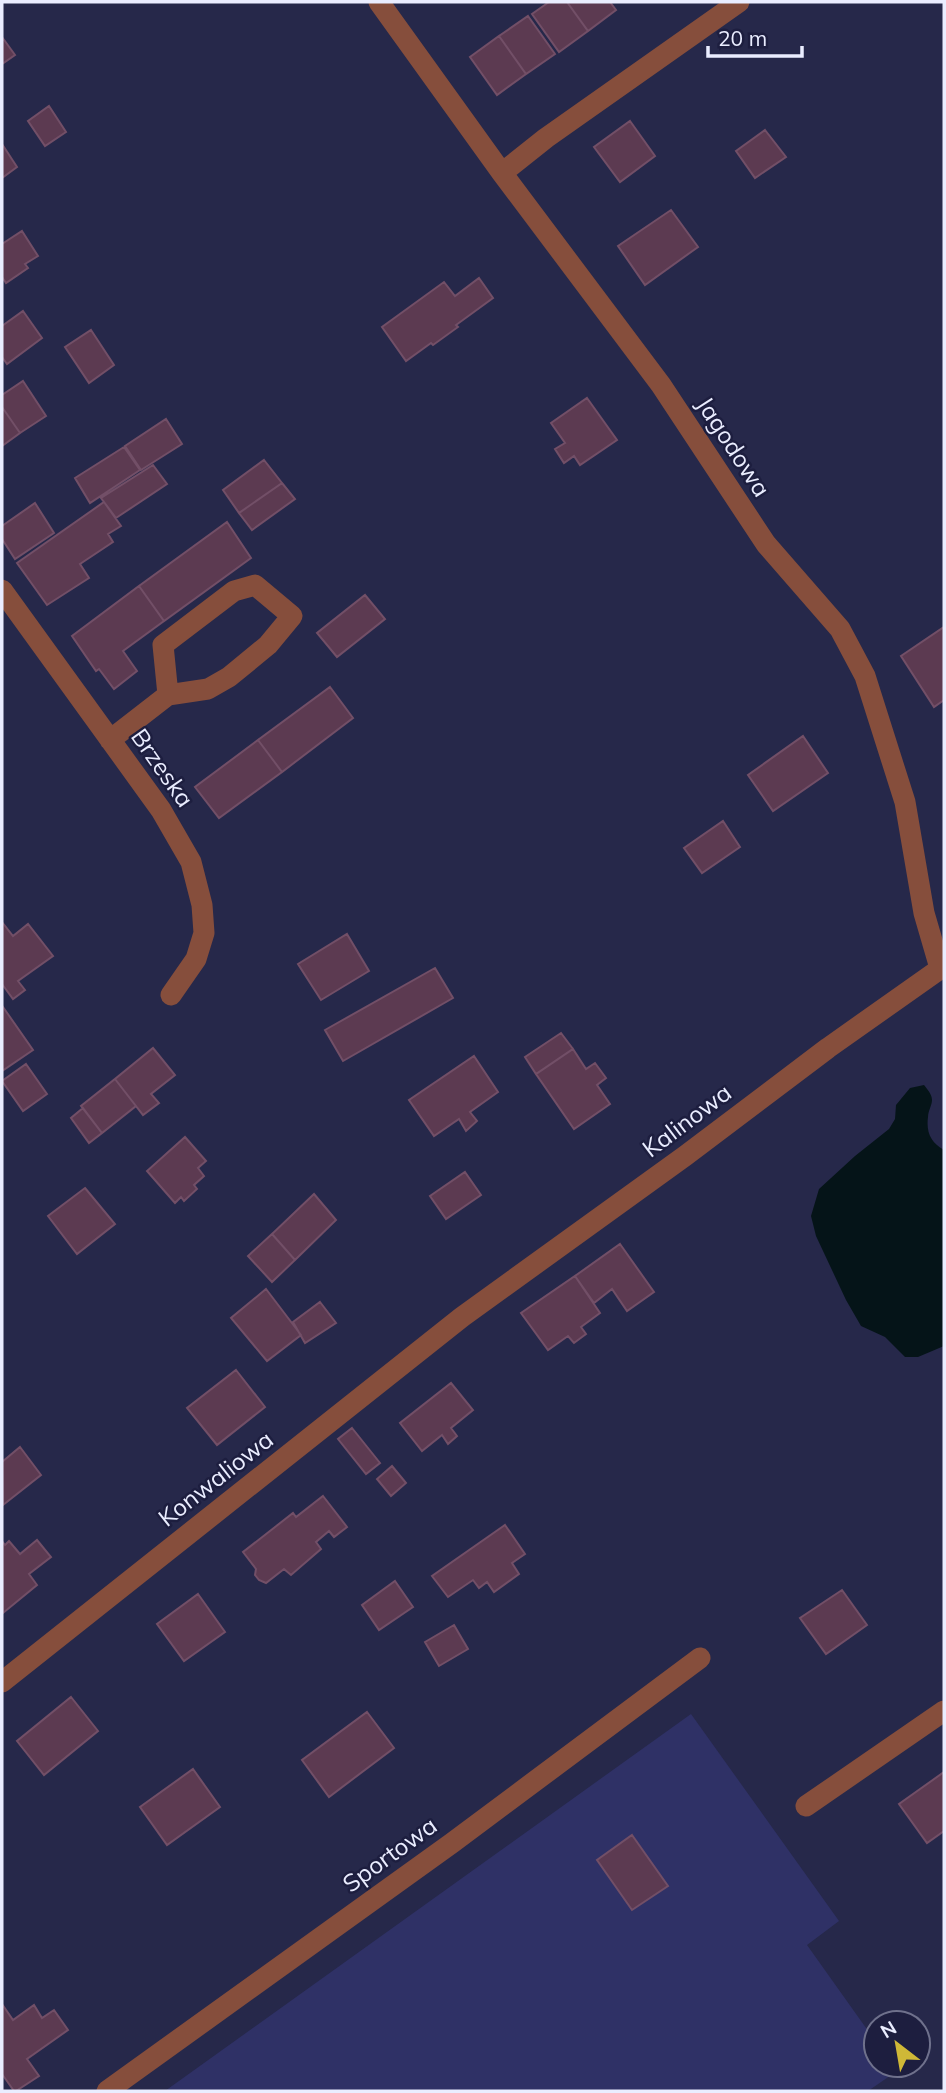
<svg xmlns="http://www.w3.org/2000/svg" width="946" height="2093" font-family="Mulish,sans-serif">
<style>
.green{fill:#2f3166}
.water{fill:#051418}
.building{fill:#5c3a51;stroke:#724f67;stroke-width:2}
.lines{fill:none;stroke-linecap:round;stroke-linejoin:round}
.minor{stroke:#864e3c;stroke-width:21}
.labels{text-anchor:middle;stroke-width:5;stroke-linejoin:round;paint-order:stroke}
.street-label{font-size:24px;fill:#eaedff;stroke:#1d1e3f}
</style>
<rect width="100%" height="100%" fill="#26284a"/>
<!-- green -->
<path class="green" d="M691,1714L839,1921L807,1945L876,2042V2065H893L897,2071L868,2091H165Z"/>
<!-- water -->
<path class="water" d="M924,1085C927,1089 932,1094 932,1100C932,1105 928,1111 928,1117C926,1133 931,1142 944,1150V1346L918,1357H905L885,1337L861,1326L846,1300L816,1236L811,1216L819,1189L855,1156L889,1129L895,1119L896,1105L910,1088Z"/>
<!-- building -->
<path class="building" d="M549,2H567L588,31L559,52L532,14Z
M567,2H610L616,10L588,31Z
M528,16L555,54L526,74L499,36Z
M499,36L526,74L497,95L470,57Z
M2,37L15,55L2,64Z
M49,106L66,132L45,146L28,121Z
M630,121L655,156L620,182L594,147Z
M765,130L786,157L755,178L736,151Z
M2,144L17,167L2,178Z
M671,210L698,247L645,285L618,246Z
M22,231L38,256L25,264L28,268L6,283L2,277V244Z
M479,278L493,298L456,325L458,327L433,345L431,343L406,361L382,327L444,282L455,296Z
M23,311L42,338L7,364L2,357V326Z
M91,330L114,365L89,383L65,347Z
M23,381L46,416L20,433L2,407V395Z
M587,398L617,440L580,465L574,456L564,463L555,449L565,443L551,423Z
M2,407L20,433L2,446Z
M166,419L182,444L141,470L125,446Z
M124,447L140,470L90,503L75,478Z
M264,460L282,483L239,513L223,490Z
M153,465L167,484L116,518L101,498Z
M282,483L295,499L252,530L239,513Z
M104,502L121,526L108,534L113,542L80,564L89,578L47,605L17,563Z
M35,503L54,533L15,559L2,539V526Z
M227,522L251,558L164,621L139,586Z
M139,586L164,621L123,651L137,671L114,689L99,669L96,671L72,636Z
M365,595L385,619L337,657L317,633Z
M944,627V700L934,707L901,656Z
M330,687L353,718L282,772L258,740Z
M803,736L828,773L773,811L748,775Z
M258,740L282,772L219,818L195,787Z
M723,821L740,847L702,873L684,848Z
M2,922L13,936L28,924L53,956L18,981L25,990L13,999L2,984Z
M347,934L369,971L321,1000L298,964Z
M435,968L453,998L343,1061L325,1030Z
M3,1007L33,1050L2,1071V1008Z
M561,1033L573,1049L536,1074L525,1057Z
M153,1048L175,1075L151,1094L159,1103L143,1115L115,1079Z
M573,1049L586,1069L595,1063L606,1078L597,1085L610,1104L574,1129L536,1074Z
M474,1056L498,1092L470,1112L477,1121L466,1131L459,1119L434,1136L409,1100Z
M26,1064L47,1094L23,1111L2,1081Z
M115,1079L136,1106L102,1133L81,1106Z
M83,1108L102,1133L89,1143L71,1118Z
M185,1137L206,1161L198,1168L204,1176L194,1185L197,1189L184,1201L181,1197L175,1203L147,1171Z
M465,1172L481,1195L446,1219L430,1196Z
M85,1188L115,1224L77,1254L48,1216Z
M314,1194L336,1220L295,1260L272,1234Z
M272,1234L295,1260L272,1282L248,1256Z
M620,1244L654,1292L627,1311L612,1289L594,1303L575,1276Z
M575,1276L600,1313L581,1327L586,1334L574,1343L568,1336L548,1350L521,1313Z
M266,1289L301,1335L267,1361L231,1318Z
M320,1302L336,1323L305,1343L293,1322Z
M236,1370L265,1407L217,1445L187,1408Z
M451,1383L473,1410L451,1428L457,1436L448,1444L442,1435L422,1451L400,1423Z
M352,1428L380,1463L366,1474L338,1439Z
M20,1447L41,1475L3,1505L2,1462Z
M392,1466L406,1483L391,1496L377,1479Z
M323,1496L347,1527L334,1537L329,1531L316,1542L321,1549L291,1575L284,1569L266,1583L259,1580L255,1575L256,1569L243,1552L293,1513L296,1517Z
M505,1525L525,1554L512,1563L519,1574L494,1592L487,1582L479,1588L473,1580L448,1597L432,1576Z
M37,1540L51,1557L29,1574L37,1585L3,1613L2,1541L5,1545L9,1541L20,1554Z
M395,1581L413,1607L379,1630L362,1605Z
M842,1590L867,1625L826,1654L800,1618Z
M198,1594L225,1632L184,1661L157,1624Z
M454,1625L468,1649L439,1666L425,1642Z
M71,1697L98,1731L44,1775L17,1741Z
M367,1712L394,1748L329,1797L302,1760Z
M193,1769L220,1807L167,1845L140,1807Z
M944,1772V1831L927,1843L899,1804Z
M632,1835L668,1886L632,1910L597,1860Z
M2,2004L13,2020L34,2005L42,2018L54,2010L68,2030L27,2059L39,2076L16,2091H14L2,2074Z"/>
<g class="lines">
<!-- minor -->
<path class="minor" d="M379,2L502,173L661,385L766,544L840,629L865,676L905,802L924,913L940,968
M502,173L546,138L739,2
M2,590L161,810L191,862L202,905L204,933L196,959L171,995
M110,740L168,695L208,689L229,677L268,645L292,616L255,585L234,591L163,645L168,695
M2,1682L462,1317L685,1156L828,1048L944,966
M806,1806L944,1711
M107,2091L452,1843L700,1658"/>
</g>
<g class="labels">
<!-- street labels -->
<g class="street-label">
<text transform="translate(733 447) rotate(57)" y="8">Jagodowa</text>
<text transform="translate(162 768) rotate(55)" y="8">Brzeska</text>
<text transform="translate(687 1121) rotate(-37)" y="8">Kalinowa</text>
<text transform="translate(216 1479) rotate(-38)" y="8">Konwaliowa</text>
<text transform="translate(390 1855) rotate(-36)" y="8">Sportowa</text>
</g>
</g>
<!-- border -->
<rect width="946" height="2093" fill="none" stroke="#eaedff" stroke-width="7"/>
<!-- north arrow -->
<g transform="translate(897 2044) rotate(329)"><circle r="33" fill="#1d1e3f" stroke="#6f718c" stroke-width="2"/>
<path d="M0-5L12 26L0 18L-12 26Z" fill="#cfb837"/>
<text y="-10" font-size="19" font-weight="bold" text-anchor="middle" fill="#eaedff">N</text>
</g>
<!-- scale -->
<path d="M708 46v10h94v-10" fill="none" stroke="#eaedff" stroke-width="3.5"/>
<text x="718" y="46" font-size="21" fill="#eaedff" stroke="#1d1e3f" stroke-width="5" paint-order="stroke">20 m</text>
</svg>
